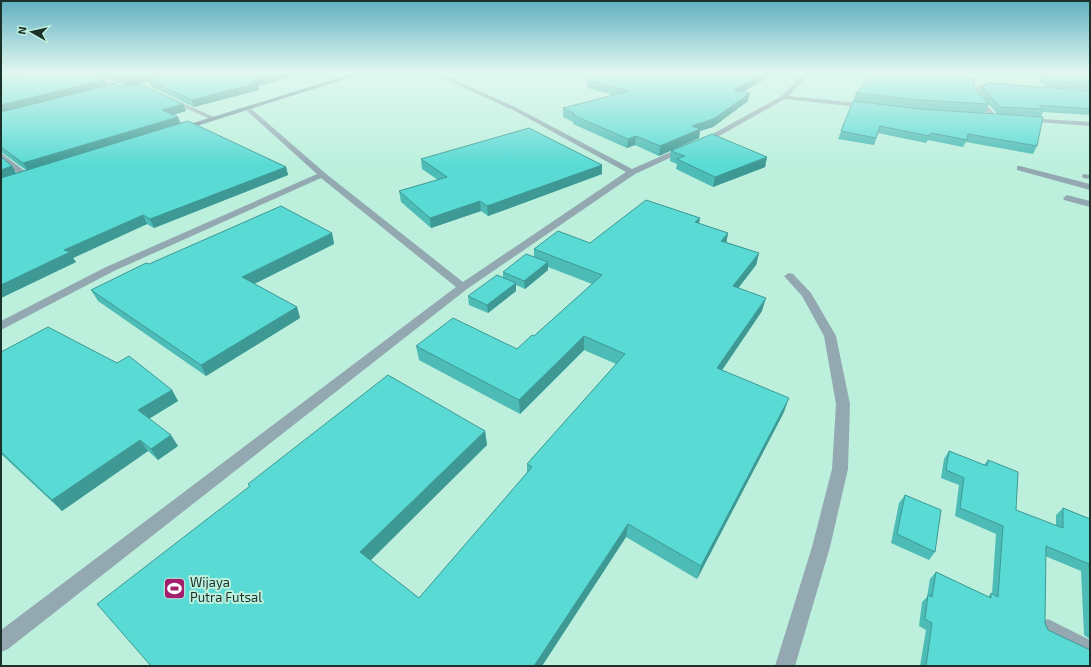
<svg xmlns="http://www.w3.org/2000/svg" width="1091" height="667" font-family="'Exo 2',sans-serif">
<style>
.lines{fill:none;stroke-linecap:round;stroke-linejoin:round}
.street{fill:#94a8b2;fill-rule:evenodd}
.secondary{fill:#6e8b9a;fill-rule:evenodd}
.wall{fill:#4dbbb6}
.shaded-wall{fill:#3e9994}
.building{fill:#59dad4;stroke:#3e9994}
.labels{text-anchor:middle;stroke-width:4;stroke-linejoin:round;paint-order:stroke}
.near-poi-label{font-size:13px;fill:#1c312a;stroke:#bcf0dd;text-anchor:start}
</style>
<rect width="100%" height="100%" fill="#bcf0dd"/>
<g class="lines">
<!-- street -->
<path class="street" d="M80,72H88L129,90L124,91Z
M429,72H437L517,108L632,169L682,147H688L689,149L635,174L467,289L8,649L1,652V630L456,287L321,178L114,271L1,330V321L106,267L317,174L245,109V107H249L325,173L463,282L626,172L513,110Z
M805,72H811L789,96L868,104L871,106L868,108L785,99L705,144H702L698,142L782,96Z
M984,84H996L999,86C993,90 984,86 977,91L979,96L996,116V118H992L973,97L972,90L976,86Z
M169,97L214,117L215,118L210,119L167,100L166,99Z
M1025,118L1090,122V126L1023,121L1022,120Z
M1,153L29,174L30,176L29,178H23L1,159Z
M1017,166H1020L1090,184V190L1017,170Z
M1083,174L1090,175V179L1083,178L1082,176Z
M1067,195L1090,201V207L1064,200L1063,198Z
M789,273L793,274L811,293L836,336L850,404L848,469L830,547L795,666H775L812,547L832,469L836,404L824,336L802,296L784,276Z
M1048,619L1090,640V660L1041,636L1038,629L1041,622Z"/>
<!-- secondary -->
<path class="secondary" d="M358,72H367L181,131H175L174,129Z"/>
</g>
<!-- wall -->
<path class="wall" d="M1,72L104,80L106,86L121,87L124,86L92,72H307L258,86L259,90L194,107L151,87L148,80L140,84L183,104L186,111L173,115L181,123L286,167L288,175L154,228L147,224L73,258L76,262L1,298V157L12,166L16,173L26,170L1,152Z
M607,72H777L743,92L748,101L713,127L700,131L699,138L659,156L635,145L627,148L573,124V122L563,117V108L614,95L587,88V80Z
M1040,72H1090V90L1045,87L1040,82Z
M967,78L976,79L974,84L976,90L989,104L985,113L1037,146L1033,154L966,142L963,147L928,140L926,143L878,133L874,145L838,139L856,93Z
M982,86L1090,91V115L1043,112L1041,116L997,114L979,92Z
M671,151L767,157L765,167L713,187L676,169L677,164L670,161Z
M421,159L602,174L488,216L481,211L431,228L401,202L399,191L438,180L422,169Z
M700,218L699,224L728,233L726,242L759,253L756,265L738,288L762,311L722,370L784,412L697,579L626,537L542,666H151L249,486L248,484L485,431L487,445L370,560L419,598L527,473V464L616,364L584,350L520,414L419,360L416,346L517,349L534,336L592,284L548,267V270L525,289L516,285V291L488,313L469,305L468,296L503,277V272L534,257V249L590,243Z
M332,233L334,244L254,284L297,307L300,318L206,376L98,301L91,290L149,264Z
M1,352L172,390L178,401L149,419L178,446L158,460L148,451L62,511L1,454Z
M949,451L984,465L988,460L1016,510L1056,526V515L1063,508L1090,519V639L1084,635L1081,571L1045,556V623L1048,630L1090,666H920L926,630L919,626L922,602L927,597L930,579L936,572L988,597L991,593L992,594L996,534L955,516L959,485L941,478L944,459Z
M905,495L935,552L929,560L891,543L899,503Z"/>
<!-- shaded-wall -->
<path class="shaded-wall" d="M7,72H42L1,81V73Z
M149,72H158L159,76L141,84L125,86L122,80Z
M282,72H307L258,86L259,90L194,107L192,100L251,81Z
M765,72H777L732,98L734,90Z
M104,80L107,87L1,114V105Z
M750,93L748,101L713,127L700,131L699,138L659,156L660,146L692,126Z
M183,104L186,111L165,117L162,110Z
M178,117L181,124L28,171L23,163Z
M636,136L635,145L627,148L628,139Z
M767,157L765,167L713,187L715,177Z
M602,165V174L488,216L487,206Z
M12,166L17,175L1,180V170Z
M286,167L288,175L154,228L150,219Z
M480,201L481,211L431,228L430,218Z
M143,215L147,224L73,258L76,262L1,298V285L64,250Z
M700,218L697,230L695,222Z
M332,233L334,244L246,288L242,277Z
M728,233L726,245L721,241Z
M759,253L756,265L730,299L733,286Z
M548,262V270L525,289L524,281Z
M516,283V291L488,313L487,305Z
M766,298L762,311L714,382L717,368Z
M297,307L300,318L206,376L201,365Z
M584,336V350L520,414L519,400Z
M172,390L178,401L145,421L138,410Z
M789,398L784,412L697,579L701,566Z
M485,431L487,445L365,566L360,552Z
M171,435L178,446L158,460L151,449Z
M140,440L148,451L62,511L52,500Z
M628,524L626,537L542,666H534Z"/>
<!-- building -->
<path class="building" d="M35,72H87L104,80L1,105V80Z
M104,72H149L138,77L122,80Z
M162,72H282L251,81L257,83L192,100L148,80L162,74Z
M607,72H765L734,90L750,93L715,118L692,126L700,129L660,146L636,136L628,139L573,115L575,114L563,108L629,91L587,80Z
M876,72H970L967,78L976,79L973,82L976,90L989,104L920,100L856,93Z
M1043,72H1090V84L1048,81L1043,76Z
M991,83L1090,91V109L1039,105L1044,109L1000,107L982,86Z
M114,84L121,87L140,84L183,104L162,110L178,117L23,163L1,147V112Z
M853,101L919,109L1043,117L1037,146L968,134L967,140L931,133L929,136L880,126L876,138L841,131Z
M188,121L286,167L150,219L143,215L64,250L70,252L1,285V178Z
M529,128L602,165L487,206L480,201L430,218L399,191L447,177L421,159Z
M712,134L767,157L715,177L677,159L685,156L671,151Z
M1,157L12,166L1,170Z
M646,200L700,218L695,222L728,233L721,241L759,253L733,286L766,298L717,368L789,398L701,566L628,524L534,666H151L97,604L250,486L248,484L388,375L485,431L360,552L419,598L532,467L527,464L625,354L584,336L519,400L416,346L453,318L517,349L532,335L534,336L602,275L534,249L558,231L590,243Z
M281,206L332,233L242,277L297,307L201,365L91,290L146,263L149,264Z
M526,254L548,262L524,281L503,272Z
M497,275L516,283L487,305L468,296Z
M48,327L117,363L129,356L172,390L138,410L171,435L151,449L140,440L52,500L1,452V352Z
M949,451L987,466L988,460L1018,472L1016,510L1063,528V508L1090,519V582L1089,564L1046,546L1045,623L1048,630L1090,650V666H926L932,623L925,619L928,595L932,597L936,572L991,598V593L998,597L1003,526L960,508L964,478L946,470Z
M905,495L941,510L935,552L897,534Z"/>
<!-- sky -->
<linearGradient id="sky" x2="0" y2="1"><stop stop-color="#60afc2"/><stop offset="0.44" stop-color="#e1f8f0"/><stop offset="1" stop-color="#e1f8f0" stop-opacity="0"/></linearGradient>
<rect width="1091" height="165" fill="url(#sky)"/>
<!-- icons -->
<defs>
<symbol id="stadium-square" viewBox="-11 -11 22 22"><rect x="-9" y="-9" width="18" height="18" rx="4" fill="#a31e6b" stroke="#bcf0dd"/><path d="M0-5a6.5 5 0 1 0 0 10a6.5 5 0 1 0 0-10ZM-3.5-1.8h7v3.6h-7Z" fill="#fff"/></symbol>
</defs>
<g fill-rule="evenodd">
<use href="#stadium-square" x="162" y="576" width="25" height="25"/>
</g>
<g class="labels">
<!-- near-poi labels -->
<g class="near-poi-label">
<text x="190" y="587">Wijaya<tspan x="190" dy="15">Putra Futsal</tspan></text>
</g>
</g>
<!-- border -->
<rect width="1091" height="667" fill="none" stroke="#1c312a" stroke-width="4"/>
<!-- north arrow -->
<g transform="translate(32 32) rotate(278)" stroke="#bcf0dd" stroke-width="3" paint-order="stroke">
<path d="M0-3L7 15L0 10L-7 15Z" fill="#1c312a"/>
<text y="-6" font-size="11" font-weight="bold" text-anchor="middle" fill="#1c312a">N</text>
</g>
</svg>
